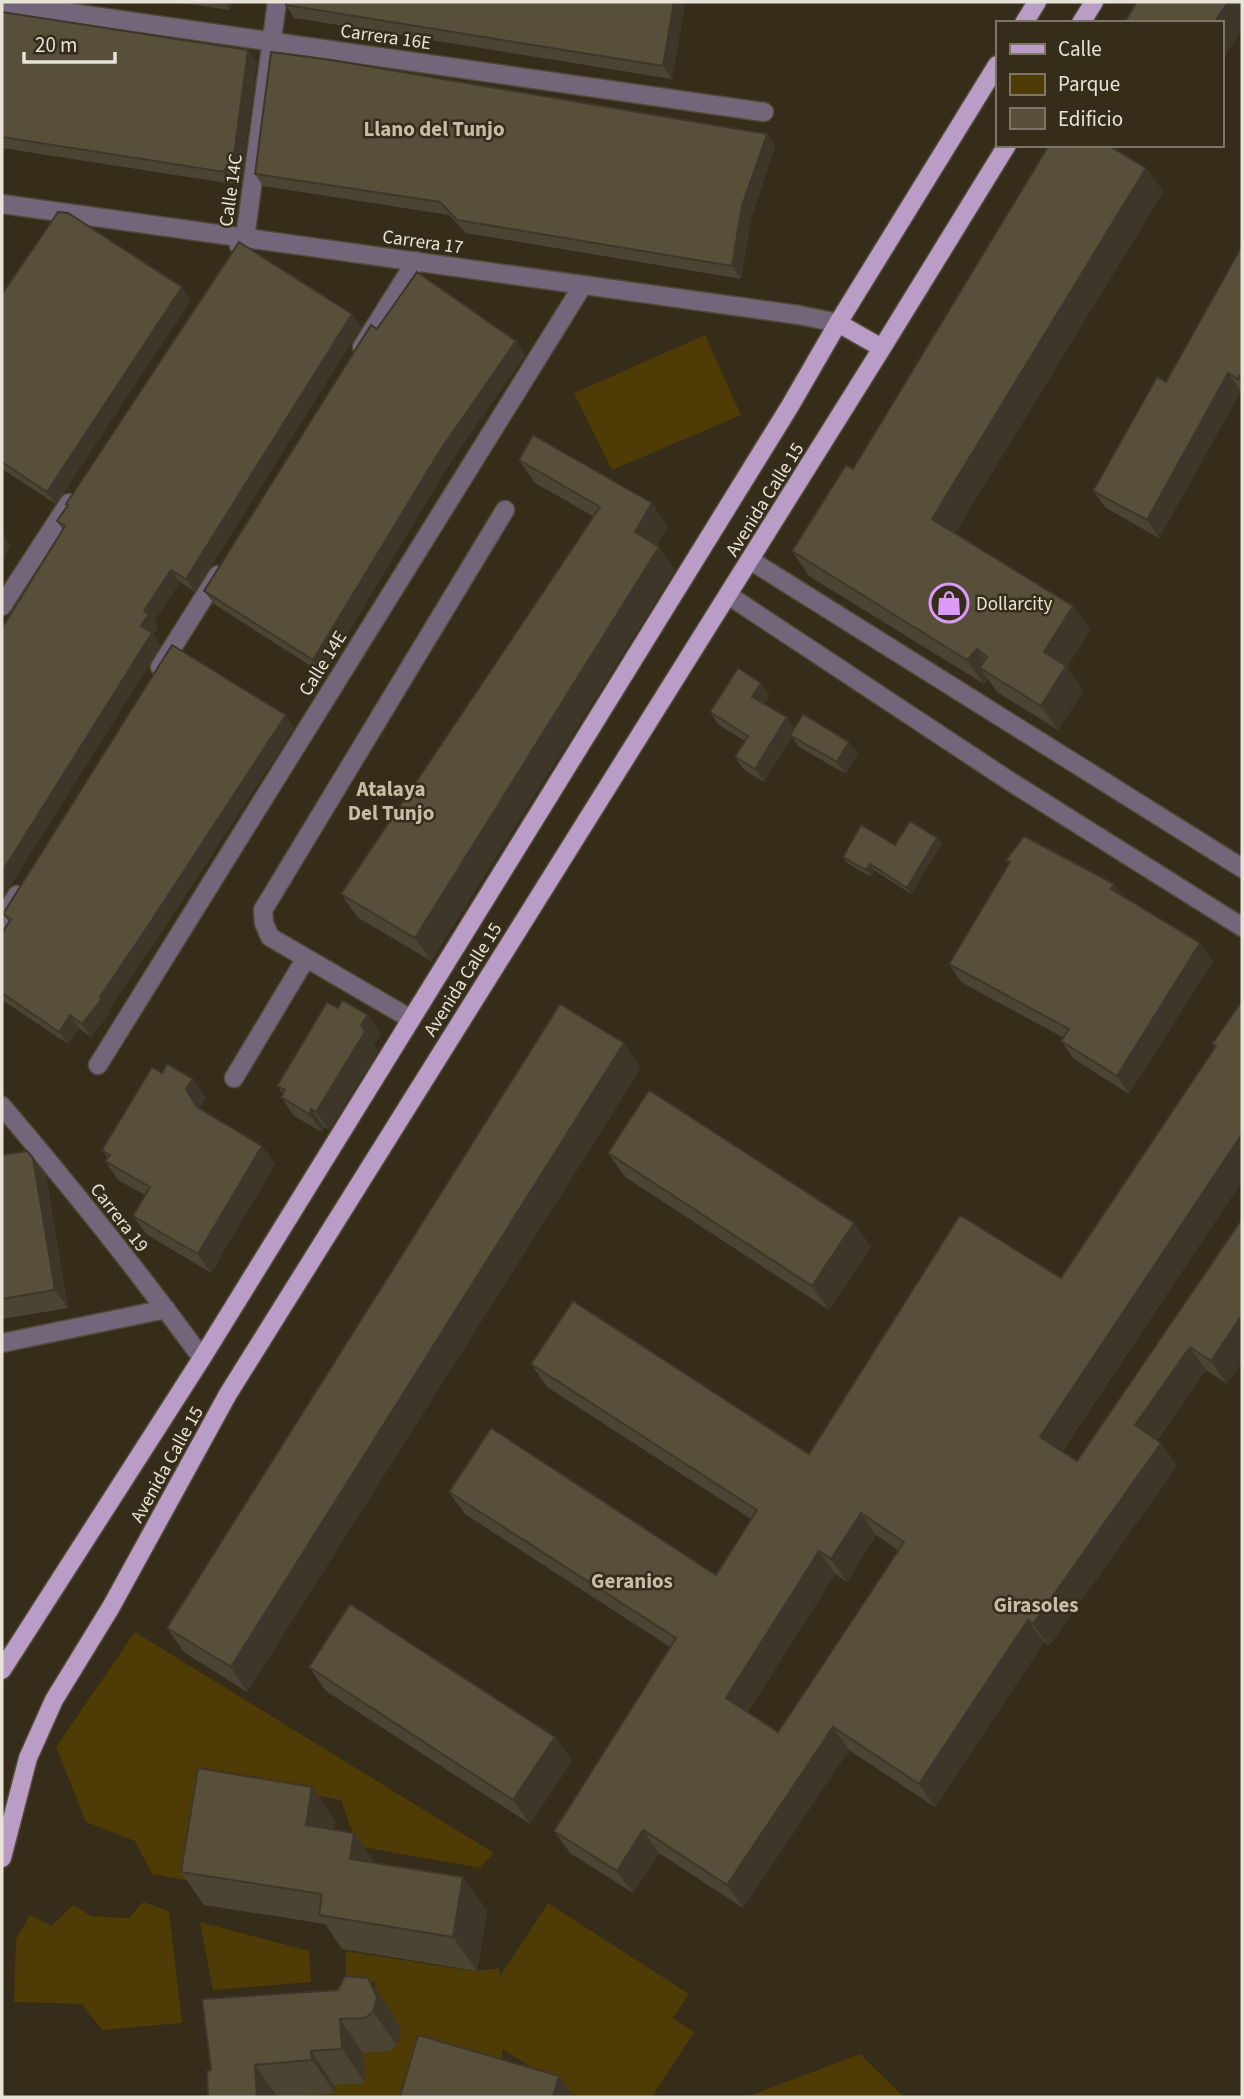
<svg xmlns="http://www.w3.org/2000/svg" width="1244" height="2099" font-family="'Source Sans 3',sans-serif">
<style>
.green{fill:#4e3b05}
.lines{fill:none;stroke-linecap:round;stroke-linejoin:round}
.minor-casing{stroke:#524937;stroke-width:21}
.major-casing{stroke:#524937;stroke-width:21}
.minor{stroke:#74667a;stroke-width:18}
.major{stroke:#ba9dc6;stroke-width:18}
.wall{fill:#4c4433;fill-rule:evenodd}
.shaded-wall{fill:#3e3729}
.building{fill:#584f3b;stroke:#3e3729;stroke-width:2;fill-rule:evenodd}
.labels{text-anchor:middle;stroke-width:5;stroke-linejoin:round;paint-order:stroke}
.street-label{font-size:19px;fill:#e8e3d7;stroke:#352c19}
.poi-label{font-size:19px;fill:#e8e3d7;stroke:#352c19;text-anchor:start}
.neighbourhood-label{font-size:21px;font-weight:bold;fill:#c7bda6;stroke:#352c19}
</style>
<rect width="100%" height="100%" fill="#352c19"/>
<!-- green -->
<path class="green" d="M705,335L741,415L612,470L574,393Z
M135,1632L494,1853L480,1868L357,1846L341,1800L209,1775L202,1883L152,1874L135,1841L86,1822L56,1747Z
M143,1902L169,1911L182,2023L102,2030L82,2004L14,2002L16,1939L30,1915L52,1926L73,1905L91,1916L129,1918Z
M548,1903L689,1994L673,2018L694,2032L652,2097H578L502,2049L503,2097H242L350,2051L379,2047L375,1982L346,1984V1951L453,1968L477,1971L499,1968L500,1976Z
M200,1922L309,1951L311,1982L213,1990Z
M860,2054L904,2097H746Z"/>
<g class="lines">
<defs>
<path id="minor" d="M2,3L764,112
M2,204L799,315L838,323
M239,246L245,238L277,2
M362,347L416,261
M750,560L1242,868
M728,595L1011,782L1242,927
M2,606L69,503
M160,667L218,575
M2,920L17,895
M411,1019L270,937L264,923L263,910L505,510
M98,1065L583,285
M234,1078L306,958
M2,1106C71,1187 138,1271 202,1358
M2,1343L166,1309"/>
<path id="major" d="M1024,23L1037,2
M1081,23L1094,2
M838,323L882,348
M2,1670L202,1358L790,406L838,323L997,65
M2,1858L28,1758L54,1700L111,1607L228,1394L882,348L1007,145"/>
</defs>
<!-- minor casing -->
<use href="#minor" class="minor-casing"/>
<!-- major casing -->
<use href="#major" class="major-casing"/>
<!-- minor -->
<use href="#minor" class="minor"/>
<!-- major -->
<use href="#major" class="major"/>
</g>
<!-- wall -->
<path class="wall" d="M175,2H231L230,10Z
M685,2L672,79L294,18L286,5Z
M2,12L257,62L241,183L234,182L233,184L2,148Z
M767,134L775,146L751,219L741,279L466,233L449,215L263,186L255,174Z
M1146,168L1163,192L955,533L1073,606L1090,630L1067,667L1083,691L1058,730L997,692L988,679L984,684L809,576L792,551L853,469Z
M1242,246V392L1241,391L1159,538L1106,508L1093,491L1166,382Z
M2,294L191,300L56,504L2,469Z
M352,314L361,327L195,592L180,582L154,621L158,627L153,634L161,646L2,899V628L63,530L57,521L67,506L66,504Z
M377,329L525,355L450,463L323,674L214,604L204,591Z
M519,460L668,526L657,545L675,570L431,961L357,917L341,894L593,516L535,483Z
M761,683L770,696L764,704L794,728L858,754L846,774L799,747L792,737L764,782L744,770L735,757L745,741L719,725L710,712Z
M294,728L155,942L109,1009L111,1011L91,1037L79,1028L68,1044L2,1000V933L9,922L3,914Z
M937,838L942,844L911,894L874,870L871,877L847,863L843,857Z
M1006,860L1114,884L1123,897L1213,961L1129,1094L1074,1059L1061,1041L1064,1038L961,982L949,964L1009,864Z
M1242,1001V1181L1062,1451L1077,1461L1242,1219L1227,1384L1206,1370L1157,1440L1161,1443L1177,1466L1049,1646L1044,1642L935,1807L849,1750L743,1908L659,1853L633,1893L570,1853L554,1831L670,1647L465,1514L449,1492L716,1575L751,1519L547,1387L531,1364L809,1454L1061,1278L1215,1047L1212,1044ZM876,1535L898,1550L778,1732L748,1712L835,1574L847,1582Z
M381,1034L374,1044L378,1051L329,1130L324,1127L322,1132L294,1116L281,1097L283,1094L277,1086Z
M641,1068L247,1692L184,1652L167,1628Z
M162,1073L193,1079L206,1098L199,1108L200,1109L262,1146L275,1164L211,1273L146,1234L133,1216L145,1195L118,1180L105,1161L108,1158L102,1150Z
M608,1153L854,1223L871,1247L829,1310L625,1177Z
M2,1155L33,1158L46,1176L68,1308L2,1319Z
M309,1667L555,1737L572,1761L530,1824L326,1691Z
M335,1820L334,1829L376,1863L463,1877L487,1911L477,1971L342,1949L325,1924L204,1905L181,1872Z
M202,1999L391,2011L401,2031L397,2045L389,2051L363,2053L365,2083L334,2085L335,2093L294,2097H208L211,2070Z"/>
<!-- shaded-wall -->
<path class="shaded-wall" d="M224,2H231L230,10Z
M674,2H685L672,79L663,66Z
M1228,2H1242V30L1221,62V23H1214Z
M248,50L257,62L241,183L232,170Z
M767,134L775,146L751,219L741,279L732,266L742,206Z
M1146,168L1163,192L949,543L932,519Z
M225,169L234,182L233,184L224,172Z
M182,287L191,300L56,504L47,492Z
M352,314L361,327L195,592L186,579Z
M516,341L525,355L450,463L323,674L313,660L441,449Z
M1242,372V385L1238,379Z
M1228,373L1241,391L1159,538L1147,520Z
M652,503L668,526L651,555L635,532Z
M2,533L11,546L2,561Z
M659,547L675,570L431,961L415,938Z
M171,570L180,582L154,621L158,627L153,634L161,646L2,899V872L141,626L144,611Z
M1073,606L1090,630L1067,667L1083,691L1058,730L1041,706L1044,652Z
M977,649L994,673L980,668L988,679L984,684L967,660Z
M761,683L770,696L761,709L752,697Z
M286,715L294,728L155,942L109,1009L111,1011L91,1037L82,1024Z
M787,717L796,730L790,735L792,737L764,782L755,769Z
M849,742L858,754L846,774L837,762Z
M937,838L942,844L911,894L907,888Z
M870,864L874,870L871,877L866,870Z
M1114,884L1127,902L1111,889Z
M1200,943L1213,961L1129,1094L1117,1076Z
M70,1015L79,1028L68,1044L59,1032Z
M368,1015L381,1034L374,1044L378,1051L329,1130L316,1112Z
M624,1043L641,1068L247,1692L231,1667Z
M193,1079L206,1098L199,1108L210,1126L197,1107L186,1089Z
M311,1109L324,1127L322,1132L309,1114Z
M1242,1134V1181L1056,1459L1040,1437Z
M262,1146L275,1164L211,1273L198,1254Z
M33,1158L46,1176L68,1308L55,1290Z
M854,1223L871,1247L829,1310L812,1286Z
M1242,1315V1362L1227,1384L1211,1361Z
M1190,1347L1206,1370L1151,1447L1135,1425Z
M1161,1443L1177,1466L1049,1646L1033,1624Z
M861,1513L876,1535L847,1582L831,1559Z
M819,1551L835,1574L742,1721L726,1698Z
M1028,1620L1044,1642L935,1807L919,1784Z
M833,1727L849,1750L743,1908L727,1885Z
M555,1737L572,1761L530,1824L513,1800Z
M312,1787L335,1820L329,1858L306,1825Z
M643,1830L659,1853L633,1893L617,1871Z
M354,1833L378,1866L350,1859Z
M463,1877L487,1911L477,1971L453,1937Z
M368,1978L391,2011L401,2031L397,2045L373,2012Z
M340,2019L363,2053L365,2083L342,2049Z
M311,2051L334,2085L335,2093L312,2060Z
M255,2065L278,2097H257Z
M559,2076L574,2097H553Z"/>
<!-- building -->
<path class="building" d="M286,2H674L663,66L286,5Z
M1137,2H1228L1214,23H1124Z
M2,12L248,50L232,170L225,169L224,172L2,137Z
M271,52L331,60L767,134L742,206L732,266L457,220L440,202L255,174Z
M1049,145H1108L1146,168L932,519L1073,606L1044,652L1066,666L1041,706L980,668L987,657L977,649L967,660L792,551L846,465L853,469Z
M58,212L68,213L182,287L47,492L2,462V294Z
M239,242L352,314L186,579L171,570L144,611L149,614L141,626L152,633L2,872V628L65,526L57,521L68,505L66,504Z
M1242,246V372L1238,379L1228,373L1147,520L1093,491L1157,377L1166,382Z
M417,272L516,341L441,449L313,660L204,591L371,325L377,329Z
M533,435L652,503L635,532L659,547L415,938L341,894L600,507L519,460Z
M172,645L286,715L146,929L100,997L102,999L82,1024L70,1015L59,1032L2,993V933L11,919L3,914Z
M738,668L761,683L752,697L787,717L755,769L735,757L748,736L710,712Z
M803,714L849,742L837,762L790,735Z
M910,821L937,838L907,888L870,864L866,870L843,857L861,825L895,845Z
M1024,836L1114,884L1111,889L1200,943L1117,1076L1061,1041L1069,1029L949,964L1010,862L1006,860Z
M342,1000L368,1015L361,1025L365,1032L316,1112L311,1109L309,1114L281,1097L285,1090L277,1086L327,1002L338,1008Z
M1242,1001V1134L1040,1437L1077,1461L1242,1219V1315L1211,1361L1190,1347L1135,1425L1161,1443L1033,1624L1028,1620L919,1784L833,1727L727,1885L643,1830L617,1871L554,1831L676,1638L449,1492L491,1428L716,1575L757,1510L531,1364L573,1301L809,1454L960,1215L1061,1278L1216,1046L1212,1044ZM861,1513L904,1542L778,1732L726,1698L819,1551L831,1559Z
M560,1004L624,1043L231,1667L167,1628Z
M167,1064L193,1079L186,1089L197,1107L262,1146L198,1254L133,1216L150,1187L105,1161L110,1155L102,1150L152,1067L162,1073Z
M649,1090L854,1223L812,1286L608,1153Z
M27,1151L33,1158L55,1290L2,1299V1155Z
M350,1604L555,1737L513,1800L309,1667Z
M198,1768L312,1787L306,1825L354,1833L350,1859L463,1877L453,1937L319,1915L322,1894L181,1872Z
M345,1976L368,1978L377,1997L373,2012L365,2018L340,2019L342,2049L311,2051L312,2060L255,2065L257,2097H208L207,2071L211,2070L202,1999L338,1990Z
M418,2035L559,2076L553,2097H400Z"/>
<!-- icons -->
<defs>
<symbol id="shop-ring" viewBox="-11 -11 22 22"><circle r="9.5" fill="#352c19" stroke="#da9af6" stroke-width="1.5"/><path d="M-5-2.5h2.3a2.7 3.5 0 0 1 5.4 0H5L5.5 6h-11ZM-1.5-2.5h3a1.5 2.3 0 0 0-3 0Z" fill="#da9af6"/></symbol>
</defs>
<g fill-rule="evenodd">
<use href="#shop-ring" x="927" y="581" width="44" height="44"/>
</g>
<g class="labels">
<!-- street labels -->
<g class="street-label">
<text transform="translate(386 36) rotate(8)" y="7">Carrera 16E</text>
<text transform="translate(230 190) rotate(-82)" y="7">Calle 14C</text>
<text transform="translate(423 241) rotate(8)" y="7">Carrera 17</text>
<text transform="translate(764 499) rotate(-58)" y="7">Avenida Calle 15</text>
<text transform="translate(322 663) rotate(-58)" y="7">Calle 14E</text>
<text transform="translate(462 979) rotate(-58)" y="7">Avenida Calle 15</text>
<text transform="translate(120 1217) rotate(52)" y="7">Carrera 19</text>
<text transform="translate(166 1464) rotate(-61)" y="7">Avenida Calle 15</text>
</g>
<!-- poi labels -->
<g class="poi-label">
<text x="976" y="610">Dollarcity</text>
</g>
<!-- neighbourhood labels -->
<g class="neighbourhood-label">
<text x="434" y="136">Llano del Tunjo</text>
<text x="391" y="796">Atalaya<tspan x="391" dy="24">Del Tunjo</tspan></text>
<text x="632" y="1588">Geranios</text>
<text x="1036" y="1612">Girasoles</text>
</g>
</g>
<!-- border -->
<rect width="1244" height="2099" fill="none" stroke="#e8e3d7" stroke-width="7"/>
<!-- legend -->
<rect x="996" y="21" width="228" height="126" fill="#352c19" stroke="#7d7565" stroke-width="2"/>
<rect x="1010" y="44" width="35" height="10" fill="#ba9dc6" stroke="#7d7565" stroke-width="2"/>
<text x="1058" y="56" font-size="21" fill="#e8e3d7">Calle</text>
<rect x="1010" y="74" width="35" height="21" fill="#4e3b05" stroke="#7d7565" stroke-width="2"/>
<text x="1058" y="91" font-size="21" fill="#e8e3d7">Parque</text>
<rect x="1010" y="108" width="35" height="21" fill="#584f3b" stroke="#7d7565" stroke-width="2"/>
<text x="1058" y="126" font-size="21" fill="#e8e3d7">Edificio</text>
<!-- scale -->
<path d="M24 52v10h91v-10" fill="none" stroke="#e8e3d7" stroke-width="3.5"/>
<text x="35" y="52" font-size="21" fill="#e8e3d7" stroke="#352c19" stroke-width="5" paint-order="stroke">20 m</text>
</svg>
